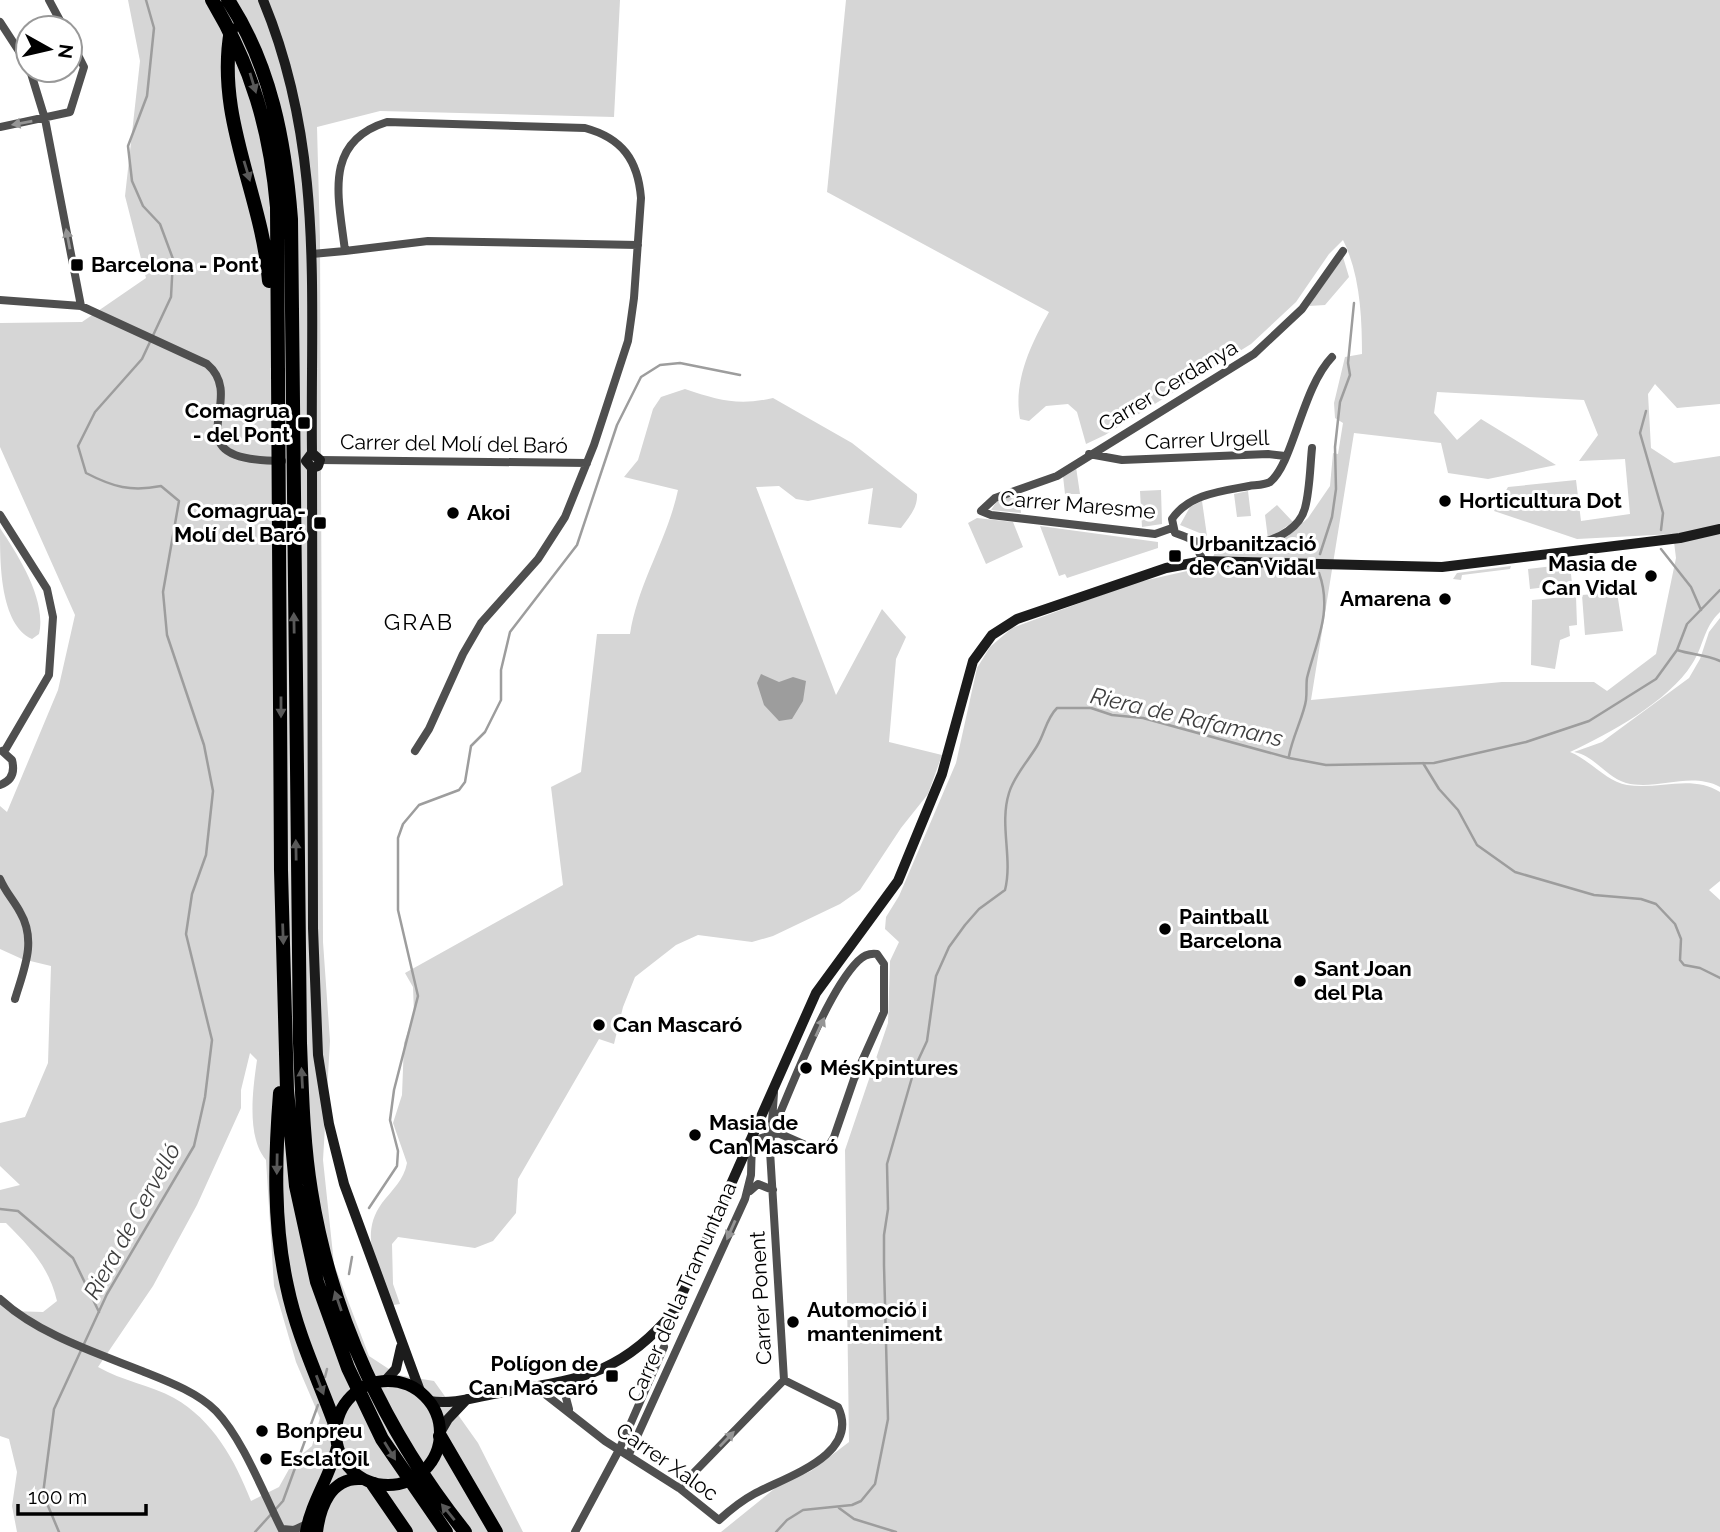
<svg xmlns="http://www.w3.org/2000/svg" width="1720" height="1532" font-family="Raleway,sans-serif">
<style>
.green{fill:#d6d6d6;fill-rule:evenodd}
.water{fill:#9d9d9d}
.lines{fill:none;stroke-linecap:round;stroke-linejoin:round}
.stream{stroke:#9d9d9d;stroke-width:2.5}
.street{stroke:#4f4f4f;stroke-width:8}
.secondary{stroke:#1c1c1c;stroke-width:10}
.primary{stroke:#000;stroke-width:12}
.highway{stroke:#000;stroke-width:14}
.oneway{fill:#595959}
.oneway2{fill:#959595}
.poi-dot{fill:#000;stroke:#fff;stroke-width:2.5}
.labels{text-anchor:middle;stroke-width:6;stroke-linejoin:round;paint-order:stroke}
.poi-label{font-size:21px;font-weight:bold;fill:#000;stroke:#fff;text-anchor:start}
.street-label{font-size:21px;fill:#000;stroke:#fff}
.neighbourhood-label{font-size:23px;letter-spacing:2px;fill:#000;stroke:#fff}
.water-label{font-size:23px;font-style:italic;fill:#3e3e3e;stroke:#fff}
</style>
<rect width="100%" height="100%" fill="#fff"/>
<!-- green -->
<path class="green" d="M128,0H620L614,117L380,111L317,127L320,240L323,942L330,1041L323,1160L334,1264L369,1356L398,1375L434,1381L478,1443L523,1532H17L12,1506L17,1472L9,1439L0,1436V1303L10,1311L43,1312L57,1301C49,1267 30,1247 6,1223H0V1190L20,1185L0,1166V1123L25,1117L48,1063L51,966L22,959L0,949V806L7,812L58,690L75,615L0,447V323L82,322L146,278L125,196L140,61ZM250,1053L257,1060C253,1088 246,1137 266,1160L274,1286L296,1362L320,1418L312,1446L293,1462L279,1487L251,1501C235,1460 213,1420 174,1398C151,1385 122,1381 98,1367L153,1286L197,1205L241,1108V1090Z
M846,0H1720V404L1677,408L1655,384L1648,394L1651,448L1674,463L1720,456V612C1703,628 1704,646 1692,664C1669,701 1609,734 1570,752C1590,760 1607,782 1627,785C1658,790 1692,774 1720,792V881L1709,890L1720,900V1532H721L779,1485L811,1471L849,1442L845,1150L888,1023L890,961L899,942L885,929L886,917L899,896L956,763L977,668L990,647L1012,628L1134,583L1209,566L1217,548L1251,549L1288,536L1308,518L1330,486L1333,453L1338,454L1343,423L1335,418L1334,403L1345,357L1362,354C1362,317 1360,274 1343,240L1329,254L1296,302L1251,344L1105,435L1086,444L1077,412L1068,404L1046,406L1029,421L1020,419C1013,381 1031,344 1049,312L827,192ZM1437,392L1584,400L1598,435L1579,461L1625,459L1630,514L1581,521L1576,480L1508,487L1494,511L1577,539L1673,534L1676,558L1656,654L1607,691L1594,682H1502L1311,700L1354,433L1441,443L1448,473L1488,479L1556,465L1481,419L1457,440L1434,413Z
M1343,257L1349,277L1325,305L1309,306Z
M685,389C718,400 738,406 773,398L852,443L917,494C918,508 909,517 901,528L868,524L873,488L808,501L796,499L779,486L756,487L836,695L882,609L906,637L896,659L889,742L942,755L928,794L901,828L860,890L840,904L773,936L752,942L698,935L676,945L635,977L623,1007L614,1044L599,1039L518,1179L516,1213L493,1241L475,1248L398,1237L392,1244L393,1284L400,1304L393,1305C380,1272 357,1237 382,1203C392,1190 404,1180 407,1163L393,1123L402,1095L404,1043L414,1013L413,987L405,973L563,885L551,787L581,772L597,634H630C638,583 667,541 678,490L624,477L638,460L653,409L661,397Z
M1076,467L1080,494H1065L1063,476Z
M1161,490L1162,524L1142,527L1140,491Z
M1248,491L1251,516L1237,517L1234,494Z
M1019,493L1021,513L991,510L997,501Z
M1202,501L1207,536L1180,525L1190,507Z
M1277,505L1293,522L1268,539L1265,515Z
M977,518L1013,522L1023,547L986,564L968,523Z
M1040,526L1158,542V548L1067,578L1065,574L1059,576Z
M0,528C18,555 47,600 39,634L32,639C0,624 0,564 0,528Z
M1570,564L1572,584L1530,589L1528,569Z
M1511,566L1510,569L1462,575L1461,580L1453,579L1457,573Z
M1617,592L1623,631L1585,635L1582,595Z
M1576,596L1577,625L1569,626L1570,636L1560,640L1555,669L1531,665L1532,600Z
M1720,618V787C1690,771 1657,791 1626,783C1606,777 1595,756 1574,752L1602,742L1689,678L1700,659L1709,632Z"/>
<!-- water -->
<path class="water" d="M761,674L779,682L793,677L806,681L803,701L792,719L779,721L764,705L757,683Z"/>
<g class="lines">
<!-- stream -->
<path class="stream" d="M1646,411L1640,433L1663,513L1661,530
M1661,549L1691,587L1701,610
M1320,554L1332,517L1336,489L1335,447L1340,402L1350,375L1348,363L1354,303
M1677,650C1692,655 1705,654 1720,661
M1289,756C1292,738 1304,715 1306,700C1307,692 1306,685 1307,678C1316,642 1333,611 1319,573
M1423,763L1439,789L1458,810L1477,845L1515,872L1594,895L1641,899L1656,904L1675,924L1681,939L1680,960L1684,965L1700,968L1720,978
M369,1208L397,1166L398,1151L390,1120L394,1090L418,996L398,910V838L403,824L419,805L459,790L465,782L471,746L485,732L501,700V670L510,632L577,545L617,425L641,377L660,365L680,363L740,375
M0,1209L18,1211L73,1258L99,1312
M349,1274L352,1257
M325,1377L327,1369
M839,1508L854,1519L896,1532
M59,1532L43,1494L54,1409L107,1294L194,1146L205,1097L212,1040L186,934L192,894L206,855L213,791L204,745L167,635L163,592L179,501L161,486C131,492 113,487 86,473L78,446L95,412L142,359L171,297L173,259L160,224L143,206L132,181L128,146L147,96L154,28L146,0
M255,1532L283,1501L318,1405
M776,1532L787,1520L803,1510L852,1505L861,1501L875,1484L888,1419L884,1265V1235L888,1209L887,1164L915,1067L927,1041L936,976L949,947L965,925L979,909L1005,890C1013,858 999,825 1009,793C1014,776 1028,761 1037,746C1045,733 1046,719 1057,708H1091L1112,715L1143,718L1289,758L1326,765L1434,763L1526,742L1589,721L1656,679L1677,650L1687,624L1720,590"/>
<!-- street -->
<path class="street" d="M49,0L64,28
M0,22L28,65
M30,70L45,119L81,306
M0,127L70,112L84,67L70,39
M345,251L428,241L638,245
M312,254L345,251C339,199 322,142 387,122L585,128C622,138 638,160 641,198L634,298L628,341L594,445L565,517L538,559L481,623L463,654L429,729L415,751
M0,300L81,306L207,364C251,401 166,461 282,461
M1312,448C1310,467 1310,489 1305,508C1295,546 1226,554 1195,541C1188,538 1182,535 1175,533L1172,519C1189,494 1222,491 1249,486C1256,485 1265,485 1270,482C1293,464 1302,388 1332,357
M1089,454L1122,460L1268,454L1285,456
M320,460L587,463
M0,515L47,589L53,617L49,675L4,752
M1172,528L1155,534L991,515L981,511L995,498L1057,476L1254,354L1302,309L1343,251
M1194,541L1203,561
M0,785C12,781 15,772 12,760L2,751
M0,879C5,891 14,901 20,912C37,941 24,969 15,999
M750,1191L758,1184L773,1190
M0,1299C38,1334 94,1352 142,1371C167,1381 197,1392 216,1411C243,1439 265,1497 283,1532
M536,1387L605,1441L679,1488L719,1520C730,1510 741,1501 754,1494C785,1477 861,1455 838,1407L784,1380
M569,1409L565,1394L571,1380
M629,1454L745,1199L751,1175L752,1141L778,1133L819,1151L828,1147L834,1137L854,1079L884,1012V964L877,954C870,953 863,956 858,961C826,993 791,1090 771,1134
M679,1488L784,1380L770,1151L774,1093
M282,1529L294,1530L307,1524
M575,1532L619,1450L664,1347"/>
<!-- secondary -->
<path class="secondary" d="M263,0C325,149 310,296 312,453L306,461L312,468L313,928L318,1055L329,1124L344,1184L420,1391
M312,468L318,466L320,460L312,453
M385,1381L396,1369L401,1347
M429,1401C453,1405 476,1397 499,1393C578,1379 621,1376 675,1310L816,993L898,881L942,774L973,661L992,635L1017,619L1166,568L1203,561L1442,567L1680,538L1720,529
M441,1431L448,1419L467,1399"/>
<!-- primary -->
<path class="primary" d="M336 1433a52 52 0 1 1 104 0a52 52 0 1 1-104 0Z
M306,1532C311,1502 330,1477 337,1447
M317,1532C320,1507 331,1477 361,1479"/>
<!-- highway -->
<path class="highway" d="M212,0C252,67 270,129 277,207L281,870L287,1090L296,1186L317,1282L348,1368L382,1439L446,1532
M228,0C271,66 285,142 291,219L300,1043C302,1092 303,1142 311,1191C331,1317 386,1433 465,1532
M231,30C215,118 262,194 269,281
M280,1093C275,1157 273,1223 287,1286C297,1335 319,1380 336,1427
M440,1436L496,1532
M373,1484L406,1532"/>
</g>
<!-- one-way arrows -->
<defs><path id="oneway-solid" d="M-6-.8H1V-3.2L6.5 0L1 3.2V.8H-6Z" transform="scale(1.75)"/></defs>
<g class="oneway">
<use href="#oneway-solid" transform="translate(253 83) rotate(73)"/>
<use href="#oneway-solid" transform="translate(247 171) rotate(73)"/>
<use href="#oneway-solid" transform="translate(294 623) rotate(-91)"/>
<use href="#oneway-solid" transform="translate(281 707) rotate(90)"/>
<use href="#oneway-solid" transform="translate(296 850) rotate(-91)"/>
<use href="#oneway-solid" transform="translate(283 934) rotate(88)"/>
<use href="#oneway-solid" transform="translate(302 1078) rotate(-93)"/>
<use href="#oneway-solid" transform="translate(277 1164) rotate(91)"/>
<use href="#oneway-solid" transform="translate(338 1301) rotate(-109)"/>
<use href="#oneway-solid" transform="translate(320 1385) rotate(69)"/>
<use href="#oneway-solid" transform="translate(390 1451) rotate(58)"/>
<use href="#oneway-solid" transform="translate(448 1512) rotate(-129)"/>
</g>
<g class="oneway2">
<use href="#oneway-solid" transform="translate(22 123) rotate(170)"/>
<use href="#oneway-solid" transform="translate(68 239) rotate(-101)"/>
<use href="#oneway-solid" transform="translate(820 1027) rotate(-65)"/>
<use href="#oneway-solid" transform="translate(731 1230) rotate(114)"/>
<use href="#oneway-solid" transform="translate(727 1439) rotate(-46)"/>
</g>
<!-- markers -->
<g class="poi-dot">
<rect x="70" y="258" width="14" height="14" rx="3.5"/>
<rect x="297" y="416" width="14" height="14" rx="3.5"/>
<circle cx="1445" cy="501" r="7"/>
<circle cx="453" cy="513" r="7"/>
<rect x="313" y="516" width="14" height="14" rx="3.5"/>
<rect x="1168" y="549" width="14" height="14" rx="3.5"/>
<circle cx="1651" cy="576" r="7"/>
<circle cx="1445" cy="599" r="7"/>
<circle cx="1165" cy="929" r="7"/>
<circle cx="1300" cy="981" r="7"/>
<circle cx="599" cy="1025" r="7"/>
<circle cx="806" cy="1068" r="7"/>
<circle cx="695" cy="1135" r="7"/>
<circle cx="793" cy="1322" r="7"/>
<rect x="605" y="1369" width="14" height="14" rx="3.5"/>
<circle cx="262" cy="1431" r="7"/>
<circle cx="266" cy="1459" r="7"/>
</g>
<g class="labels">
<!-- poi labels -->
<g class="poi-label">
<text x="91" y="272">Barcelona - Pont</text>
<text x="290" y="418" text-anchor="end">Comagrua<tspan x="290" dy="24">- del Pont</tspan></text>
<text x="1459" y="508">Horticultura Dot</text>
<text x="306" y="518" text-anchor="end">Comagrua -<tspan x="306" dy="24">Molí del Baró</tspan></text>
<text x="467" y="520">Akoi</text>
<text x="1189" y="551">Urbanització<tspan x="1189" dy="24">de Can Vidal</tspan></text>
<text x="1637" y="571" text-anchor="end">Masia de<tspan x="1637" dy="24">Can Vidal</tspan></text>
<text x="1431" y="606" text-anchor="end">Amarena</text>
<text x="1179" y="924">Paintball<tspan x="1179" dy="24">Barcelona</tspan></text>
<text x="1314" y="976">Sant Joan<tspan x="1314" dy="24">del Pla</tspan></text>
<text x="613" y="1032">Can Mascaró</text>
<text x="820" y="1075">MésKpintures</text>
<text x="709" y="1130">Masia de<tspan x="709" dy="24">Can Mascaró</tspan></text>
<text x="807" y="1317">Automoció i<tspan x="807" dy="24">manteniment</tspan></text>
<text x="598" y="1371" text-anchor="end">Polígon de<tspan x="598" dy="24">Can Mascaró</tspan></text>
<text x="276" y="1438">Bonpreu</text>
<text x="280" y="1466">EsclatOil</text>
</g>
<!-- street labels -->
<g class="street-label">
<text transform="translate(1168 386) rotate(-31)" y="7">Carrer Cerdanya</text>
<text transform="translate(1207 440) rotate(-2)" y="7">Carrer Urgell</text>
<text transform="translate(454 444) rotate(1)" y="7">Carrer del Molí del Baró</text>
<text transform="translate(1078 505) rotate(5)" y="7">Carrer Maresme</text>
<text transform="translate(682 1292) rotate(-66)" y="7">Carrer del la Tramuntana</text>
<text transform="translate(761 1298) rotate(-93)" y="7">Carrer Ponent</text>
<text transform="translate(667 1462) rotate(35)" y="7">Carrer Xaloc</text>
</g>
<!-- neighbourhood labels -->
<g class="neighbourhood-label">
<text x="419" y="630">GRAB</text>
</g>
<!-- water labels -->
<g class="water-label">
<text transform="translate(1187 717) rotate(13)" y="8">Riera de Rafamans</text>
<text transform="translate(132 1221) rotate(-61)" y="8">Riera de Cervelló</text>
</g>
</g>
<!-- north arrow -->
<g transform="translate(49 49) rotate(98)"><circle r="33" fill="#ffffff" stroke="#999999" stroke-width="2"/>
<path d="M0-5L12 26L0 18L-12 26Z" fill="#000000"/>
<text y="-10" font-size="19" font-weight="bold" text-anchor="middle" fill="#000000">N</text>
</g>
<!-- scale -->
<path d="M18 1504v10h128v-10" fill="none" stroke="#000000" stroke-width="3.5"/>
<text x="28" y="1504" font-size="21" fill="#000000" stroke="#ffffff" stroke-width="5" paint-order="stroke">100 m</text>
</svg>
